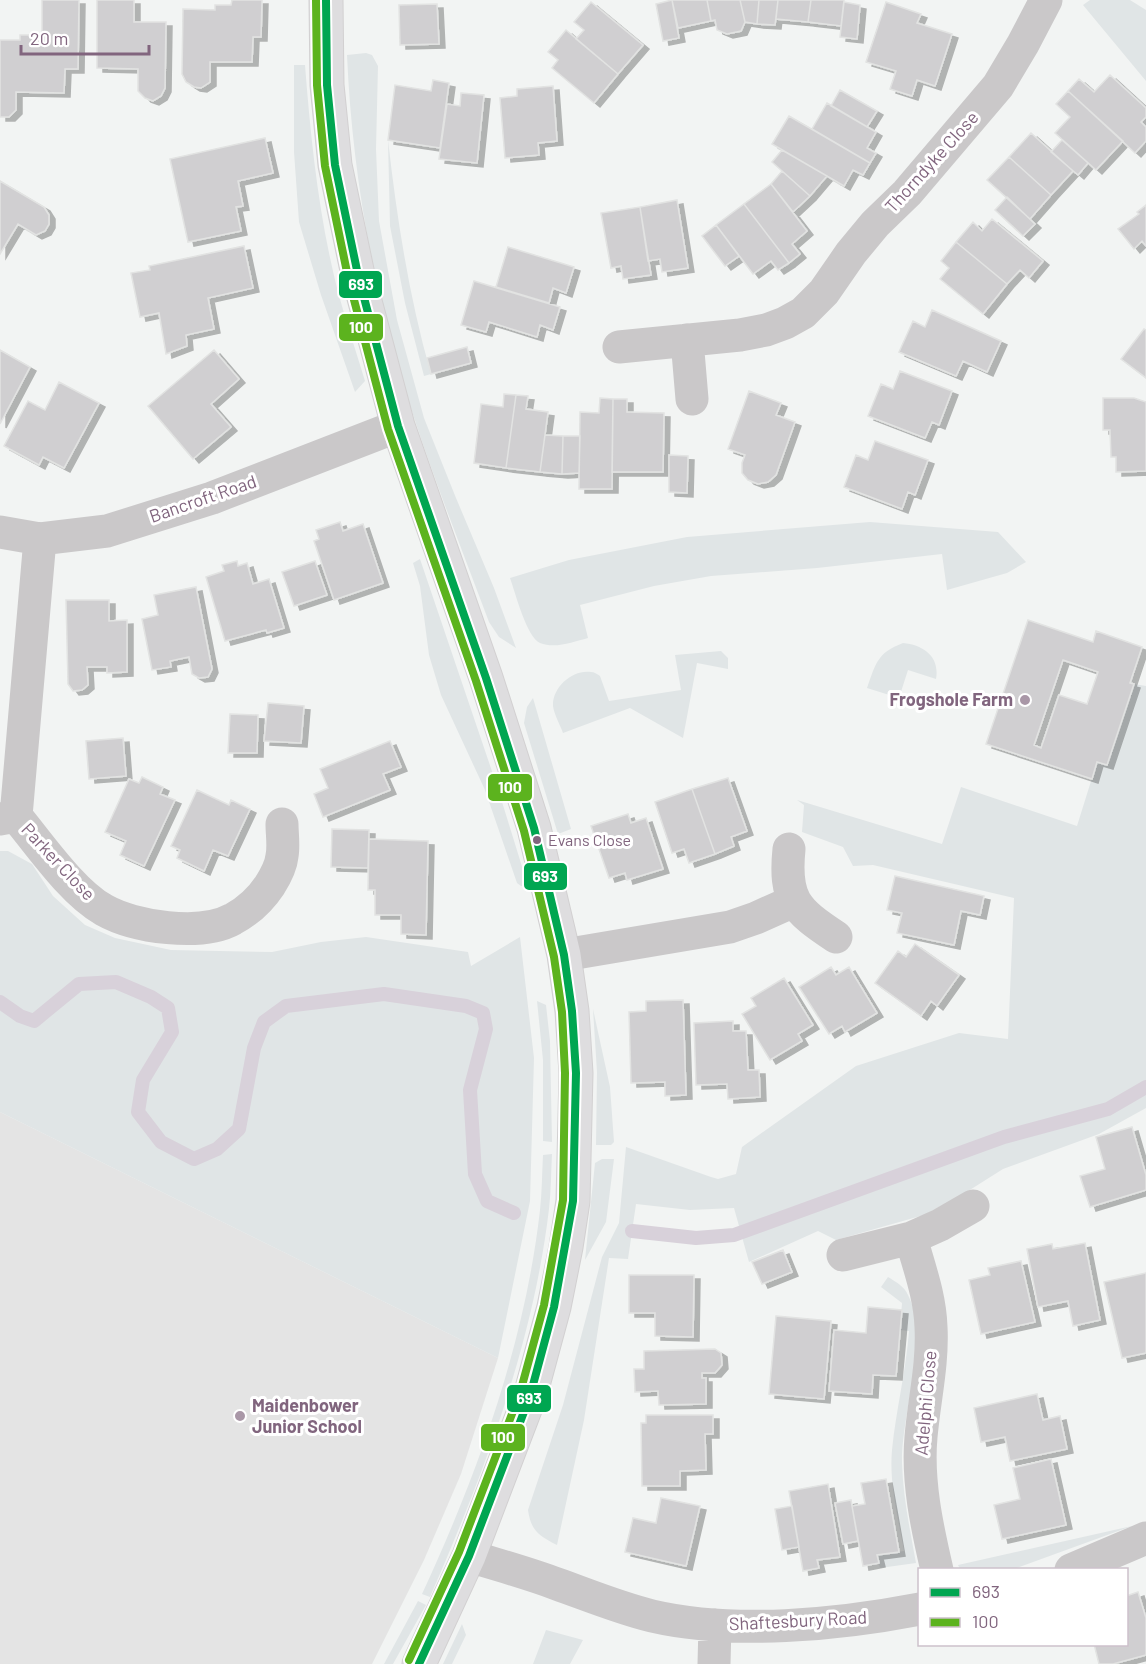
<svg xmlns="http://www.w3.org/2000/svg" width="1146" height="1664" font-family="Barlow,sans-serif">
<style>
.built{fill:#e4e4e4}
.green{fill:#e0e5e6}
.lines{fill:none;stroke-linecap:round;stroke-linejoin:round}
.stream{stroke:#d8d1da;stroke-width:14}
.building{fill:#d0cfd1;stroke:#e2e3e2;stroke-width:1.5;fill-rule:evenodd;filter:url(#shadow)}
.secondary-casing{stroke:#d2d0d1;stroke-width:35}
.street{stroke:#cac8c9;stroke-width:33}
.secondary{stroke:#dedddf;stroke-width:33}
.bus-1-casing{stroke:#fff;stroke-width:12}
.bus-2-casing{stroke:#fff;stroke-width:12}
.bus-1{stroke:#00a651;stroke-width:8}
.bus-2{stroke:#5cb31e;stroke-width:8}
.poi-dot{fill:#a997a7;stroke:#fff;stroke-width:2}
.bus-dot{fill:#81657e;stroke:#fff;stroke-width:2}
.labels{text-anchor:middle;stroke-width:6;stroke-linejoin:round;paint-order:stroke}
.bus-label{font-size:16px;fill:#81657e;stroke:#fff;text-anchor:start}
.street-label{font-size:18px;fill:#81657e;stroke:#fff}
.poi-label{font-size:18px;font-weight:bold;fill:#81657e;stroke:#fff;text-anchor:end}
.line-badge{stroke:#fff;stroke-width:2}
.badge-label{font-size:16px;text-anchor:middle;font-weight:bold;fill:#fff}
</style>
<defs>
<filter id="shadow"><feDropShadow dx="6" dy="4" stdDeviation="0" flood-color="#0004"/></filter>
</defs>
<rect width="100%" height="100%" fill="#f2f4f3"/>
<!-- built -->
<path class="built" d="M0,1112L498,1358L461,1474L424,1560L372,1664H0Z"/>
<!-- green -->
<path class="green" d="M1090,0H1130L1146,10V81L1083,5Z
M366,53L372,55L378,66L376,149L379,221L397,320L424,418L456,498L494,588L516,648L499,637L489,622C453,526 414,430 388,330C365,240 351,148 347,55Z
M294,65H305C311,142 319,218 338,292C346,322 356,351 365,381L355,392L321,295L299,222L294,152Z
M388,140C397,219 409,297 431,374L424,376L405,303L390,226Z
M870,522L998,532L1026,562L1007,573L947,590L942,554L817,568L711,576L654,586L580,605L588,638C573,642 555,649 540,643C527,638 515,592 510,578L569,560L687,537Z
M420,559L498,789L528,886H521L517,883L485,790L441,695L429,655L420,586L413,563Z
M903,643C924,645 940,657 936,679L908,670L899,698L867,688C876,663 877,653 903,643Z
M721,651L728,658V669L697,663L683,738L630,708L563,733C560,725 554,714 553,706C552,687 573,669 591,672C594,672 597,674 600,676L609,701L681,690L675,655Z
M1134,684L1146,686V1108L1099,1134L1003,1169L965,1193L924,1215L836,1240L818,1231L749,1262L734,1208L690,1210L636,1204L628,1259L609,1258L584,1420L557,1545C539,1536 531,1531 528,1510L563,1405L602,1257L619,1223L626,1147L711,1177L718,1179L736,1174L742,1147L856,1066L959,1033L1008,1039L1014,898L873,865L853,866L843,847L802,832L804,805L797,800L942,844L961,787L1077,826L1097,762Z
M533,698L571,829L558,834L524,723L527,707Z
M0,851H8L32,864L53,896L85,925L115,938L171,950L272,952L321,942L366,937L468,952L471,966L520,937L534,1058L530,1201L498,1358L0,1112Z
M537,1001L546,1005L550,1041L552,1142L543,1141V1060Z
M593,1009L610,1087L614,1142L611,1145H596L597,1072Z
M552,1154C551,1173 551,1191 549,1209C533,1344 484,1473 430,1597L422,1594C478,1473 525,1343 540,1210C542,1192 542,1173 543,1155Z
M602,1159H614L606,1222L585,1260L595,1163Z
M888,1277C896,1282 904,1286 908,1295C930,1337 901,1415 902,1463C903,1497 910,1530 916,1563L880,1568L877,1555L904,1551C898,1518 889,1483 892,1450C896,1410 906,1371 909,1331L900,1330L902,1303L881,1287Z
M1132,1526L1014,1569H960L958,1565Z
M418,1601L426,1605L393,1664H384Z
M462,1624L466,1635L452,1664H443Z
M546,1630L583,1640L570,1664H533Z"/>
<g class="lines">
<!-- stream -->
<path class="stream" d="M0,1002L20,1016L34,1021L79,984L116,982L151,997L168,1008L172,1032L143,1080L138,1112L161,1142L194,1159L217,1149L239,1129L254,1048L264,1022L286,1006L384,994L466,1006L483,1013L486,1029L470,1090L475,1174L487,1201L514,1213
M632,1231L696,1238L734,1235L1004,1137L1108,1109L1146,1087"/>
</g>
<!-- building -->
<path class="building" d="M42,0H79L78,69H65L64,93L16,92V110L9,117H0V40H20V35H42Z
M97,0H134V22H166L165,88L161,96L153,101L145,98L138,91V69L97,68Z
M232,0H262L261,37H253L252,62H210V82L201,88L194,87L186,82L182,74L183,9L215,10V5H231Z
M672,0H707L711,21L678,28Z
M672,0L679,38L663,41L656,4Z
M707,0H740L745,22L741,31L727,34L717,30L715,20L711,21Z
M740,0H759L757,24L745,22Z
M759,0H778L775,25L757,24Z
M778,0H811L808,22L776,19Z
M811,0H844L841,26L808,22Z
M591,2L643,45L618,74L576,39L584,30L574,22Z
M844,2L860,5L857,39L840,37Z
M886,2L921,14L917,23L952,34L935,86L917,80L912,96L890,89L896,71L866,62Z
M437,4L439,44L400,45L399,5Z
M566,30L618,74L594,103L552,68L558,60L548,52Z
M1110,75L1146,108V117L1141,122L1146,127V141L1135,153L1068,91L1079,79L1094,92Z
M433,80L449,83L440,148L388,140L395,85L431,91Z
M553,86L557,141L538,143L539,155L505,158L500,98L517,96V89Z
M840,90L877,111L867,127L831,106Z
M1068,91L1123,141L1096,170L1055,133L1070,117L1056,104Z
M461,93L484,95L477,163L439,159L447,104L460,106Z
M827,103L876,132L867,148L876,153L870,163L812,129Z
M789,116L870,163L863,175L853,170L844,186L772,144Z
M1031,133L1073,171L1051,195L1009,157Z
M265,138L273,173L238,181L243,206L236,207L241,231L188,242L170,159Z
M1062,140L1088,163L1078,175L1051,152Z
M782,150L827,176L810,196L772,162Z
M1009,157L1051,195L1030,219L987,180Z
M782,171L810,196L793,212L771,184Z
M0,181L44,207L49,215V224L45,231L36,235L18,224L0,254Z
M771,184L807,231L792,244L800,254L789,263L744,204Z
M1007,197L1035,224L1023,236L995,210Z
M677,200L688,268L662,272L660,259L648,261L640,207Z
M744,204L789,263L778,270L771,261L753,274L716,225Z
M1146,205V246L1142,241L1134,249L1118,229L1139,214L1137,212Z
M640,207L651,275L623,279L621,266L611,268L601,213Z
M992,219L1043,261L1029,278L1020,270L1007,284L956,242L973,222L982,231Z
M716,225L739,256L725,266L702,236Z
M956,242L1007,284L983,314L940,279L949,268L941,261Z
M244,246L253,288L208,298L214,329L186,335L187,346L166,354L159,313L140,317L131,273L150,270L149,266Z
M508,247L574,267L566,293L553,288L549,303L496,287Z
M474,281L560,307L553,330L540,325L537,337L489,322L486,332L461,325Z
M932,310L1001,341L987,372L963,361L956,376L899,352L913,321L925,327Z
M1144,329L1146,330V378L1121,359Z
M467,347L471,363L431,374L427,358Z
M0,350L30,367L0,424Z
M214,350L239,379L211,404L231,427L193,459L148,406Z
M900,371L952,391L939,425L932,422L925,438L868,416L881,384L893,389Z
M59,382L99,403L64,468L43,457L39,465L4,446L28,401L45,410Z
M749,391L781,403L776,415L795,422L776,475L768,482L758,484L748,480L742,473V463L745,455L728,449Z
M504,394L516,395L506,468L474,463L481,404L503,407Z
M516,395L528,396L526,409L548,412L540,472L506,468Z
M600,398L613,399L612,489H579L580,412L599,413Z
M1103,398H1134L1146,402V471L1116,472V457H1111L1110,430H1103Z
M613,399H627V412L664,413L663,472H612Z
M545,435L563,436L562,474L540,472Z
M563,436H580L579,473L562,474Z
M875,441L928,460L915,495L908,492L902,509L844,487L856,455L868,460Z
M669,455L688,456L687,493L669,492Z
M340,522L343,531L363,524L383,583L334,600L314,541L319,539L316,530Z
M237,561L238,566L247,563L253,584L269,579L284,628L267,633L266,630L225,641L206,577L224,571L222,565Z
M315,561L327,595L294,606L282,572Z
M196,587L212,669L208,677L199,678L192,674L189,657L170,661L171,667L152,670L142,619L158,615L154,595Z
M66,600H109V621L127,620V672L107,673V667H87L88,685L82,690L73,691L68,684Z
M1028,620L1093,642L1096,631L1142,647L1130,683L1134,684L1107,765L1097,762L1092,779L986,744ZM1063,660L1098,672L1087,704L1059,695L1041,748L1034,745Z
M268,703L304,706L301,743L264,741Z
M230,714L258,715L257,753H228Z
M123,738L126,776L89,779L86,741Z
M390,741L401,767L383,774L390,790L323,817L314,794L328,788L320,769Z
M142,777L163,787L160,794L175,800L144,866L120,855L126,841L105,832L129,779L139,783Z
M728,778L747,831L731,837L734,846L715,854L692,789Z
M692,789L715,854L689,863L684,849L672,853L655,802Z
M197,790L229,805L231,800L250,809L228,856L213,850L204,871L177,858L180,850L171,846Z
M628,814L631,823L646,818L663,869L627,880L625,873L609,878L591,826Z
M332,829L369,830L368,868L331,867Z
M369,839L428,841L426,935L401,934V915H375V890H368Z
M895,876L984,896L980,915L961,911L954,945L897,933L902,913L887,910Z
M915,944L959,975L937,1006L931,1001L921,1016L875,983L898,951L906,957Z
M831,967L836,975L849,967L877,1013L845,1032L842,1026L829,1034L799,987Z
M784,978L813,1025L798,1034L802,1041L770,1060L742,1014L756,1006L751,998Z
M683,1000L686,1095L665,1096V1082L631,1083L629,1012L646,1011V1001Z
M733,1021V1031H746L748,1070H759L760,1097L728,1099L727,1084L696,1085L694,1023Z
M1132,1127L1146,1175V1190L1090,1207L1080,1176L1105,1169L1096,1137Z
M1085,1243L1100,1320L1073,1326L1068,1301L1038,1307L1027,1249L1052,1244L1053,1249Z
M783,1250L792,1272L762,1284L752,1262Z
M1021,1261L1035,1322L981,1334L969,1280L990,1275L988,1268Z
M1146,1273V1353L1122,1358L1104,1282Z
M629,1275H694L693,1337L655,1336V1313H629Z
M868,1307L902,1310L896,1376L873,1375L872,1394L829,1391L834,1330L866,1333Z
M776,1316L831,1321L824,1399L769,1394Z
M715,1349L721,1353L722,1365L715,1373H702V1378H706V1404L659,1405L658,1391L635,1392L634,1369H644V1351Z
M1037,1394L1043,1420L1060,1416L1067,1449L1010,1461L1005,1437L981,1442L974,1408Z
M646,1415H713V1434H705L706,1470L680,1471V1486H642L641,1423H646Z
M1051,1459L1066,1525L1002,1539L994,1505L1020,1499L1013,1468Z
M886,1479L899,1552L877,1555L879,1563L863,1566L852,1506L865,1504L861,1483Z
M828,1484L840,1557L817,1560L819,1568L803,1571L789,1491Z
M661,1498L700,1506L686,1566L625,1552L633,1518L656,1523Z
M851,1500L858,1541L843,1544L835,1503Z
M792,1506L799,1547L782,1550L775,1509Z
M1138,1592L1146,1618V1655L1113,1664H1099L1094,1644H1126V1596Z"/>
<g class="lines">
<defs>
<path id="secondary" d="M326,0L327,85L335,165L358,275L398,426L486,678L534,828L564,955L572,1011L576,1073L573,1201L566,1247L554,1307L530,1396L469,1556L419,1664"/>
</defs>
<!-- secondary casing -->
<use href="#secondary" class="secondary-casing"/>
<!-- street -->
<path class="street" d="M687,340L692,399
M619,347L740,335L766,330L785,323L803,313L824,292L851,253L875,224L907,193L998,86L1023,44L1046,0
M0,532L40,539L107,531L212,498L398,426
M16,816L40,539
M0,819L16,816C40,845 72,892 104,910C134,927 201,937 233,919C248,911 260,900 270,885C275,877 281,866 282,856C284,846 282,834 282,824
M789,849C784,899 795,910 836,937
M564,955L730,927L756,918L794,901
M911,1238C919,1267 930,1296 931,1327C933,1364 924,1401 921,1437C917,1481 927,1527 937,1570
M843,1255L911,1238L940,1225L973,1206
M469,1556C498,1565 528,1573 557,1584C588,1595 619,1608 652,1616C734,1635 837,1625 920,1609
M1071,1570L1146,1538
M714,1664L715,1625"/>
<!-- secondary -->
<use href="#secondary" class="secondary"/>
<defs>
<path id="bus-1" d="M326,0L327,85L335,165L358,275L398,426L486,678L534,828L564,955L572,1011L576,1073L573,1201L554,1307L530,1396L469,1556L419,1664"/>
<path id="bus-2" d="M316,0L317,85L325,166L348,277L388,429L476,681L524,831L554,957L562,1012L565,1073L563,1200L544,1305L520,1393L459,1552L409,1660"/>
</defs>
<!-- bus-1 casing -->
<use href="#bus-1" class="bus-1-casing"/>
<!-- bus-2 casing -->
<use href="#bus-2" class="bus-2-casing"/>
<!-- bus-1 -->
<use href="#bus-1" class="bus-1"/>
<!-- bus-2 -->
<use href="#bus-2" class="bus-2"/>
</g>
<!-- markers -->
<g class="poi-dot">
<circle cx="1025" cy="700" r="6"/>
<circle cx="240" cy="1416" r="6"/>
</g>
<circle class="bus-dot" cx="537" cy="840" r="5"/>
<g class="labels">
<!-- bus labels -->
<g class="bus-label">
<text x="548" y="846">Evans Close</text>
</g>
<!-- street labels -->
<g class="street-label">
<text transform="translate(932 162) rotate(-48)" y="6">Thorndyke Close</text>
<text transform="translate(203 499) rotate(-19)" y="6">Bancroft Road</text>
<text transform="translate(58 862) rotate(47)" y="6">Parker Close</text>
<text transform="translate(926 1403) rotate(-85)" y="6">Adelphi Close</text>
<text transform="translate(798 1621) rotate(-3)" y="6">Shaftesbury Road</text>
</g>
<!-- poi labels -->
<g class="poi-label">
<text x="1013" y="706">Frogshole Farm</text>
<text x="252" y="1412" text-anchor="start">Maidenbower<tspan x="252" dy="21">Junior School</tspan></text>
</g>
</g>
<g class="line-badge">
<rect x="338" y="270" width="45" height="29" rx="6" fill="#00a651"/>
<rect x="338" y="313" width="46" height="29" rx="6" fill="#5cb31e"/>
<rect x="487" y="773" width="46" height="29" rx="6" fill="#5cb31e"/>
<rect x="523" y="862" width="45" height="29" rx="6" fill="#00a651"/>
<rect x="506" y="1384" width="46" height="29" rx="6" fill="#00a651"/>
<rect x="480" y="1423" width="46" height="29" rx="6" fill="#5cb31e"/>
</g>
<g class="badge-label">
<text x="361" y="290">693</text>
<text x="361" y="333">100</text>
<text x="510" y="793">100</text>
<text x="545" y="882">693</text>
<text x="529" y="1404">693</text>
<text x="503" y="1443">100</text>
</g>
<!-- legend -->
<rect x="918" y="1568" width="210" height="78" fill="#ffffff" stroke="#cdc1cb" stroke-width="1.5"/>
<rect x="930" y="1588" width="30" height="9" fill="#00a651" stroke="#cdc1cb" stroke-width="1.5"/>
<text x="972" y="1598" font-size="18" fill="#81657e">693</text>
<rect x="930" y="1618" width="30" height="9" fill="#5cb31e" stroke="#cdc1cb" stroke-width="1.5"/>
<text x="972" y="1628" font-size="18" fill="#81657e">100</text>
<!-- scale -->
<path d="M21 45v9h128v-9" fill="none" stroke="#81657e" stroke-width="3"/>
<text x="30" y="45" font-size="18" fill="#81657e" stroke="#ffffff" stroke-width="4.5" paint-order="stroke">20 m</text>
</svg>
